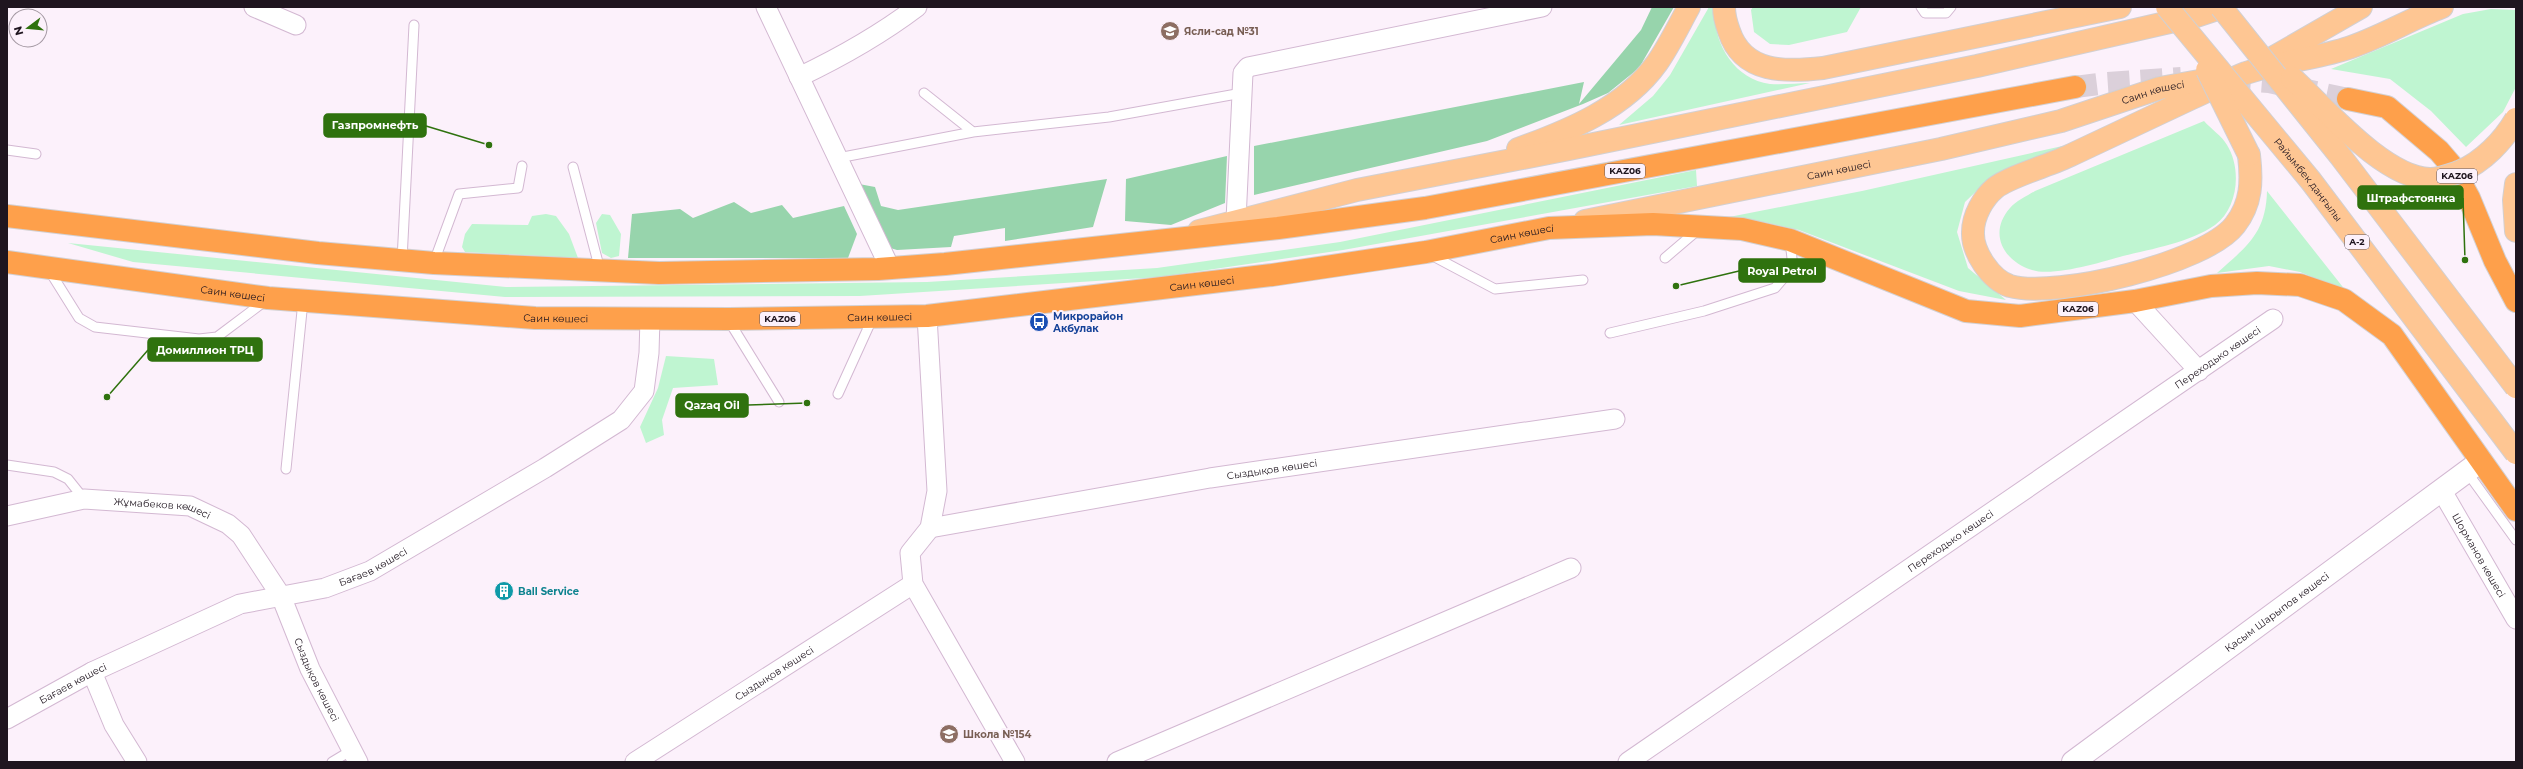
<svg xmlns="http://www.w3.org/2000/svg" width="2523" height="769" font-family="Montserrat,sans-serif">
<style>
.green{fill:#bff5d1}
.forest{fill:#97d4ac}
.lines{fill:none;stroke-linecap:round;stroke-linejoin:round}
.highway-tunnel{stroke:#dbd0da;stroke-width:22;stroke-dasharray:22 11;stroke-linecap:butt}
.lane-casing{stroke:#d3b8d2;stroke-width:11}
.street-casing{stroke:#d3b8d2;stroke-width:21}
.secondary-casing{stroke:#d3b8d2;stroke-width:24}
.primary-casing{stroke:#d2d0d2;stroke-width:24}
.highway-casing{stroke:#d2d0d2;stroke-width:24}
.lane{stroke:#fff;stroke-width:9}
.street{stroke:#fff;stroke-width:19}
.secondary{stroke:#fff;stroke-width:22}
.primary{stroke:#fec693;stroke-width:22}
.highway{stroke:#fea04b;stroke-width:22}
.primary-bridge-casing{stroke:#d2d0d2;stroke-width:24;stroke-linecap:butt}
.primary-bridge{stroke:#fec693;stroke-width:22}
.labels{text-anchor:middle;stroke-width:4;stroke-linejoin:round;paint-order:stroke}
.shield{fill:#fcf1fb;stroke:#615761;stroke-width:1}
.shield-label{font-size:9px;font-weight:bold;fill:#1f151f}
.education-label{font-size:10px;font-weight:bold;fill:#785e54;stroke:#fcf1fb;text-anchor:start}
.street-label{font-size:10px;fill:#1f151f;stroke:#fcf1fb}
.transit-label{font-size:10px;font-weight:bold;fill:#164399;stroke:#fcf1fb;text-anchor:start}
.culture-label{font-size:10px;font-weight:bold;fill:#0d838f;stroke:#fcf1fb;text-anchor:start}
.leader{fill:none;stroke:#2f720e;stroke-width:1.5}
.callout-dot{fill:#2f720e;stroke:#fcf1fb;stroke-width:1.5}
.callout{fill:#2f720e;stroke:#2f720e;stroke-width:1.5}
.callout-label{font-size:11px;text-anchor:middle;font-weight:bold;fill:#fff}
</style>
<rect width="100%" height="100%" fill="#fcf1fb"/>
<!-- green -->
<path class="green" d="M1709,7H1715C1712,41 1733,79 1770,84C1783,85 1797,83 1810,83L1619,125L1653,96L1670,75Z
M1753,7H1861L1847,32L1789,45L1770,44L1754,32L1751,10Z
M2491,9L2516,10V87L2503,112L2466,147L2431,111L2390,79L2331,69L2463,14Z
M2204,121C2211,129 2222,136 2227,145C2242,169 2238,208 2215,225C2191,242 2152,249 2123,256C2102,262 2053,277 2032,270C2003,261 1988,233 2010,208C2016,201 2027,196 2035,191Z
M2076,143L1990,178L1965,202L1957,232L1968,268L2006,300L1959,291L1799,230L1764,222L1719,219L1862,191Z
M1696,170L1697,186L1343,250L1160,277L860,296L505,297L133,262L68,243L506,287L927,282L1157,268L1340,242Z
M2267,191L2346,291L2300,272L2269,266L2217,273C2246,247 2266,234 2267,191Z
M546,214L556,216L569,234L578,258L465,252L462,247L465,234L472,224L528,225L532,216Z
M602,214L610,215L621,234L619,256L611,258L602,253L596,223Z
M666,356L714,359L718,385L673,388L662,420L664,435L646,443L640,427L658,388Z"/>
<!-- forest -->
<path class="forest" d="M1652,7H1674L1639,68L1608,93L1583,104L1487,141L1254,195V146L1584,82L1579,104L1641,30Z
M1227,156L1225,203L1171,225L1125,221L1126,179Z
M1107,179L1093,227L1005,241V228L954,236L951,247L897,250L887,247L859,184L875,187L881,206L898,210Z
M734,202L751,213L782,205L793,218L844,206L857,234L848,258H628L632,214L680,209L693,218Z"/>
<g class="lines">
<!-- highway-tunnel -->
<path class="highway-tunnel" d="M2229,79L2269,82L2348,99
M2075,87L2107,83L2181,78"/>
<defs>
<path id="lane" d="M1921,7L1925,13H1946L1951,7
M924,93L973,132
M7,150L36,154
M838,158L973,132L1109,117L1242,93
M573,167L600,270
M1431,255L1495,289L1583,280
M1665,258L1699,229
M402,260L414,25
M434,262L459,194L518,188L522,166
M49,270L79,318L95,327L199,339L217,337L265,301
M729,321L779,402
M1610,333L1704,311L1775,288L1793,267L1790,241
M838,394L873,317
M7,465L54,472L68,479L84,499
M286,469L303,301
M2467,472L2516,540
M332,762L352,750"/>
<g id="street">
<path d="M254,7L296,25"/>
<path d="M766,7L890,268"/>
<path d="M799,77C841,57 880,35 917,7"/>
<path d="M1236,220L1243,73L1248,67L1542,7"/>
<path d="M2135,301L2199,371"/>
<path d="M927,316L937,491L930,528L910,553L913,584L1015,762"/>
<path id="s1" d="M2442,491L2516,619"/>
<path id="s2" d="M7,516L84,499L190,506L228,524L241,535L281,596L310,669L358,762"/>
<path id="s3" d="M930,528L1210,478L1615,419"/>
<path d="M92,672L114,725L137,762"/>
<path id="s4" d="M7,719L92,672L240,604L325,588L370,571L545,468L621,420L644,391L649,353L650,318"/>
<path id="s5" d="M635,762L913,584"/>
<path d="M1117,762L1571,568"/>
<path id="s6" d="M1628,762L2273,319"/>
</g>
<g id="secondary">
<path id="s7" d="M2073,762L2481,461"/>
</g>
<g id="primary">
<path d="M1724,7C1724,16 1726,23 1729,31C1743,74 1786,72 1823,68L2120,7"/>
<path d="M2269,60L2361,7"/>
<path d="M1518,149C1568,131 1625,108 1657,63C1669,46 1679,25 1689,7"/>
<path d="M2249,155C2252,181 2252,203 2235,225C2206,263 2056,299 2010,286C1991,280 1972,252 1973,232C1973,216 1983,198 1995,188C2010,176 2051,165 2071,155C2111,136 2152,117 2192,98C2210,90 2228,80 2246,73C2278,62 2313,59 2345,49C2378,39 2410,19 2442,7"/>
<path d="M2516,184L2514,200L2516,231"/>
<path id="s8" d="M1585,221L1941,149L2061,121L2160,88L2216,78"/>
<path d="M1199,231L1357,190L1569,149L1977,66L2196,16L2223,7"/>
</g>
<g id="highway">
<path d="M2348,99L2387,107L2439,151L2451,165L2469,198L2495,261L2516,301"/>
<path d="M7,216L318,253L434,263L659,273L878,269L945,264L1278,228L1425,208L2075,87"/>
<path id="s9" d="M7,262L268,298L535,318L729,319L927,316L1272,275L1426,252L1549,228L1653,224L1742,229L1790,240L1966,311L2020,316L2135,301L2211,286L2257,283L2300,285L2344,300L2392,335L2516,510"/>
</g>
</defs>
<!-- lane casing -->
<use href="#lane" class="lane-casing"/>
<!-- street casing -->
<use href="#street" class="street-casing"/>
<!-- secondary casing -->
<use href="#secondary" class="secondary-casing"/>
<!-- primary casing -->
<use href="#primary" class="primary-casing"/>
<!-- highway casing -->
<use href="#highway" class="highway-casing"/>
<!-- lane -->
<use href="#lane" class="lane"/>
<!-- street -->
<use href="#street" class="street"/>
<!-- secondary -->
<use href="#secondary" class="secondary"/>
<!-- primary -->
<use href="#primary" class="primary"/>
<!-- highway -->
<use href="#highway" class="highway"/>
<defs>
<g id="primary-bridge">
<path id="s10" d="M2167,7L2311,181L2516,453"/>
<path d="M2221,7L2341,157L2516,387"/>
<path d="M2207,70L2249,155"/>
<path d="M2292,78C2325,108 2384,178 2430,179C2439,179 2450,175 2459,172C2483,162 2503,141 2516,119"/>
</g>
</defs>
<!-- primary-bridge casing -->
<use href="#primary-bridge" class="primary-bridge-casing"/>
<!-- primary-bridge -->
<use href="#primary-bridge" class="primary-bridge"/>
</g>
<!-- icons -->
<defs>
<symbol id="school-disc" viewBox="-11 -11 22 22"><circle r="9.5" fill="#8d6e63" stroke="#fcf1fb"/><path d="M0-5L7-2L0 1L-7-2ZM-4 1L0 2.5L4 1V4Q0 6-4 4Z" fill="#fff"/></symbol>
<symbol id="bus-disc" viewBox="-11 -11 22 22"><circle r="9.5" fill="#1a4fb4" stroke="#fcf1fb"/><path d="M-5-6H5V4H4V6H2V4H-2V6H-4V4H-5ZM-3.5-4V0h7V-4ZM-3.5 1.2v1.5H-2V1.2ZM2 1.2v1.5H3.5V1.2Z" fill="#fff"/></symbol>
<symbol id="building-disc" viewBox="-11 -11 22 22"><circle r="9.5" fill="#0f9aa8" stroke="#fcf1fb"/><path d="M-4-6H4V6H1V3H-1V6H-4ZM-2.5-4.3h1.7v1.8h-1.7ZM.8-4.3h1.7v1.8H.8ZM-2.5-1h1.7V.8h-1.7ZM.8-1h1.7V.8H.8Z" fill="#fff"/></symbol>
</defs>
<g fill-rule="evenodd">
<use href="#school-disc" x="1159" y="20" width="22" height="22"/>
<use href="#bus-disc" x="1028" y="311" width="22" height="22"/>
<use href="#building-disc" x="493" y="580" width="22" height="22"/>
<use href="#school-disc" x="938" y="723" width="22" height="22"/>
</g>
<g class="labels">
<!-- shield labels -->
<g class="shield">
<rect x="1605" y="164" width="40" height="14" rx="3"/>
<rect x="2437" y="169" width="40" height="14" rx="3"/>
<rect x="2345" y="235" width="24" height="14" rx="3"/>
<rect x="2058" y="302" width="40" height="14" rx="3"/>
<rect x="760" y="312" width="40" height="14" rx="3"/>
</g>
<g class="shield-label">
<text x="1625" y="174">KАZ06</text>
<text x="2457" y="179">KАZ06</text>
<text x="2357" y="245">A-2</text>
<text x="2078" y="312">KАZ06</text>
<text x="780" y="322">KАZ06</text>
</g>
<!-- education labels -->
<g class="education-label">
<text x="1184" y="35">Ясли-сад №31</text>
<text x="963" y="738">Школа №154</text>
</g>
<!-- street labels -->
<g class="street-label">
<text dy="4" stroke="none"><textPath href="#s8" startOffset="583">Саин көшесі</textPath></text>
<text dy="4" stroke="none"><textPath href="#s8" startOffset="259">Саин көшесі</textPath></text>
<text dy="4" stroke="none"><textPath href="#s10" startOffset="223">Райымбек даңғылы</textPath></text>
<text dy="4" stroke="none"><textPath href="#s9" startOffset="1524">Саин көшесі</textPath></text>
<text dy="4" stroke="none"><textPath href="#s9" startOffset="1200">Саин көшесі</textPath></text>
<text dy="4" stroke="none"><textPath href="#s9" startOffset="228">Саин көшесі</textPath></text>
<text dy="4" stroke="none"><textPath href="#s9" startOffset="552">Саин көшесі</textPath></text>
<text dy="4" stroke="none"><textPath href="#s9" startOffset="876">Саин көшесі</textPath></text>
<text dy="4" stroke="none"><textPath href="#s6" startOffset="715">Переходько көшесі</textPath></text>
<text dy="4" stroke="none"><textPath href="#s3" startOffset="347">Сыздықов көшесі</textPath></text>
<text dy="4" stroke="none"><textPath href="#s2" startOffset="158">Жұмабеков көшесі</textPath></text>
<text dy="4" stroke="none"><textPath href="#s6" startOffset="391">Переходько көшесі</textPath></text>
<text dy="4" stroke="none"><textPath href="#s1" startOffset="74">Шорманов көшесі</textPath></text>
<text dy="4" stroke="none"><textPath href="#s4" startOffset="399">Бағаев көшесі</textPath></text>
<text dy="4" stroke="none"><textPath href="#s7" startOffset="253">Қасым Шарыпов көшесі</textPath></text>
<text dy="4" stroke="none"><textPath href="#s5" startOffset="165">Сыздықов көшесі</textPath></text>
<text dy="4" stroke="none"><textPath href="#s2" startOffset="408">Сыздықов көшесі</textPath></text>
<text dy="4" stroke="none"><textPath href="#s4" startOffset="75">Бағаев көшесі</textPath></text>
</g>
<!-- transit labels -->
<g class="transit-label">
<text x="1053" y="320">Микрорайон<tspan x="1053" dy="12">Акбулак</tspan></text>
</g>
<!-- culture labels -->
<g class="culture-label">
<text x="518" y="595">Ball Service</text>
</g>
</g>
<!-- callouts -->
<path class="leader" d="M489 145L426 126M2465 260L2463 198M1676 286L1739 271M107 397L148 350M807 403L748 405"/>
<g class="callout-dot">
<circle cx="489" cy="145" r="4"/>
<circle cx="2465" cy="260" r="4"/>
<circle cx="1676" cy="286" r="4"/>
<circle cx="107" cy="397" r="4"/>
<circle cx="807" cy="403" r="4"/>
</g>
<g class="callout">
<rect x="324" y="114" width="102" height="23" rx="4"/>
<rect x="2358" y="186" width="105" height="23" rx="4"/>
<rect x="1739" y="259" width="86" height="23" rx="4"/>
<rect x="148" y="338" width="114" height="23" rx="4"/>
<rect x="676" y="394" width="72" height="23" rx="4"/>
</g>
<g class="callout-label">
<text x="375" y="129">Газпромнефть</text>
<text x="2411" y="202">Штрафстоянка</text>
<text x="1782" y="275">Royal Petrol</text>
<text x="205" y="354">Домиллион ТРЦ</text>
<text x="712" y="409">Qazaq Oil</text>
</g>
<!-- border -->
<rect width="2523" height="769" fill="none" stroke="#1f151f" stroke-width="16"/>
<!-- north arrow -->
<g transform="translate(28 28) rotate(254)"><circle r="19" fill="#fcf1fb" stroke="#a499a3"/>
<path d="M0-3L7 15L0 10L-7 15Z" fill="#2f720e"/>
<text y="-6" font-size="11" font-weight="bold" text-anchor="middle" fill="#1f151f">N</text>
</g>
</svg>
